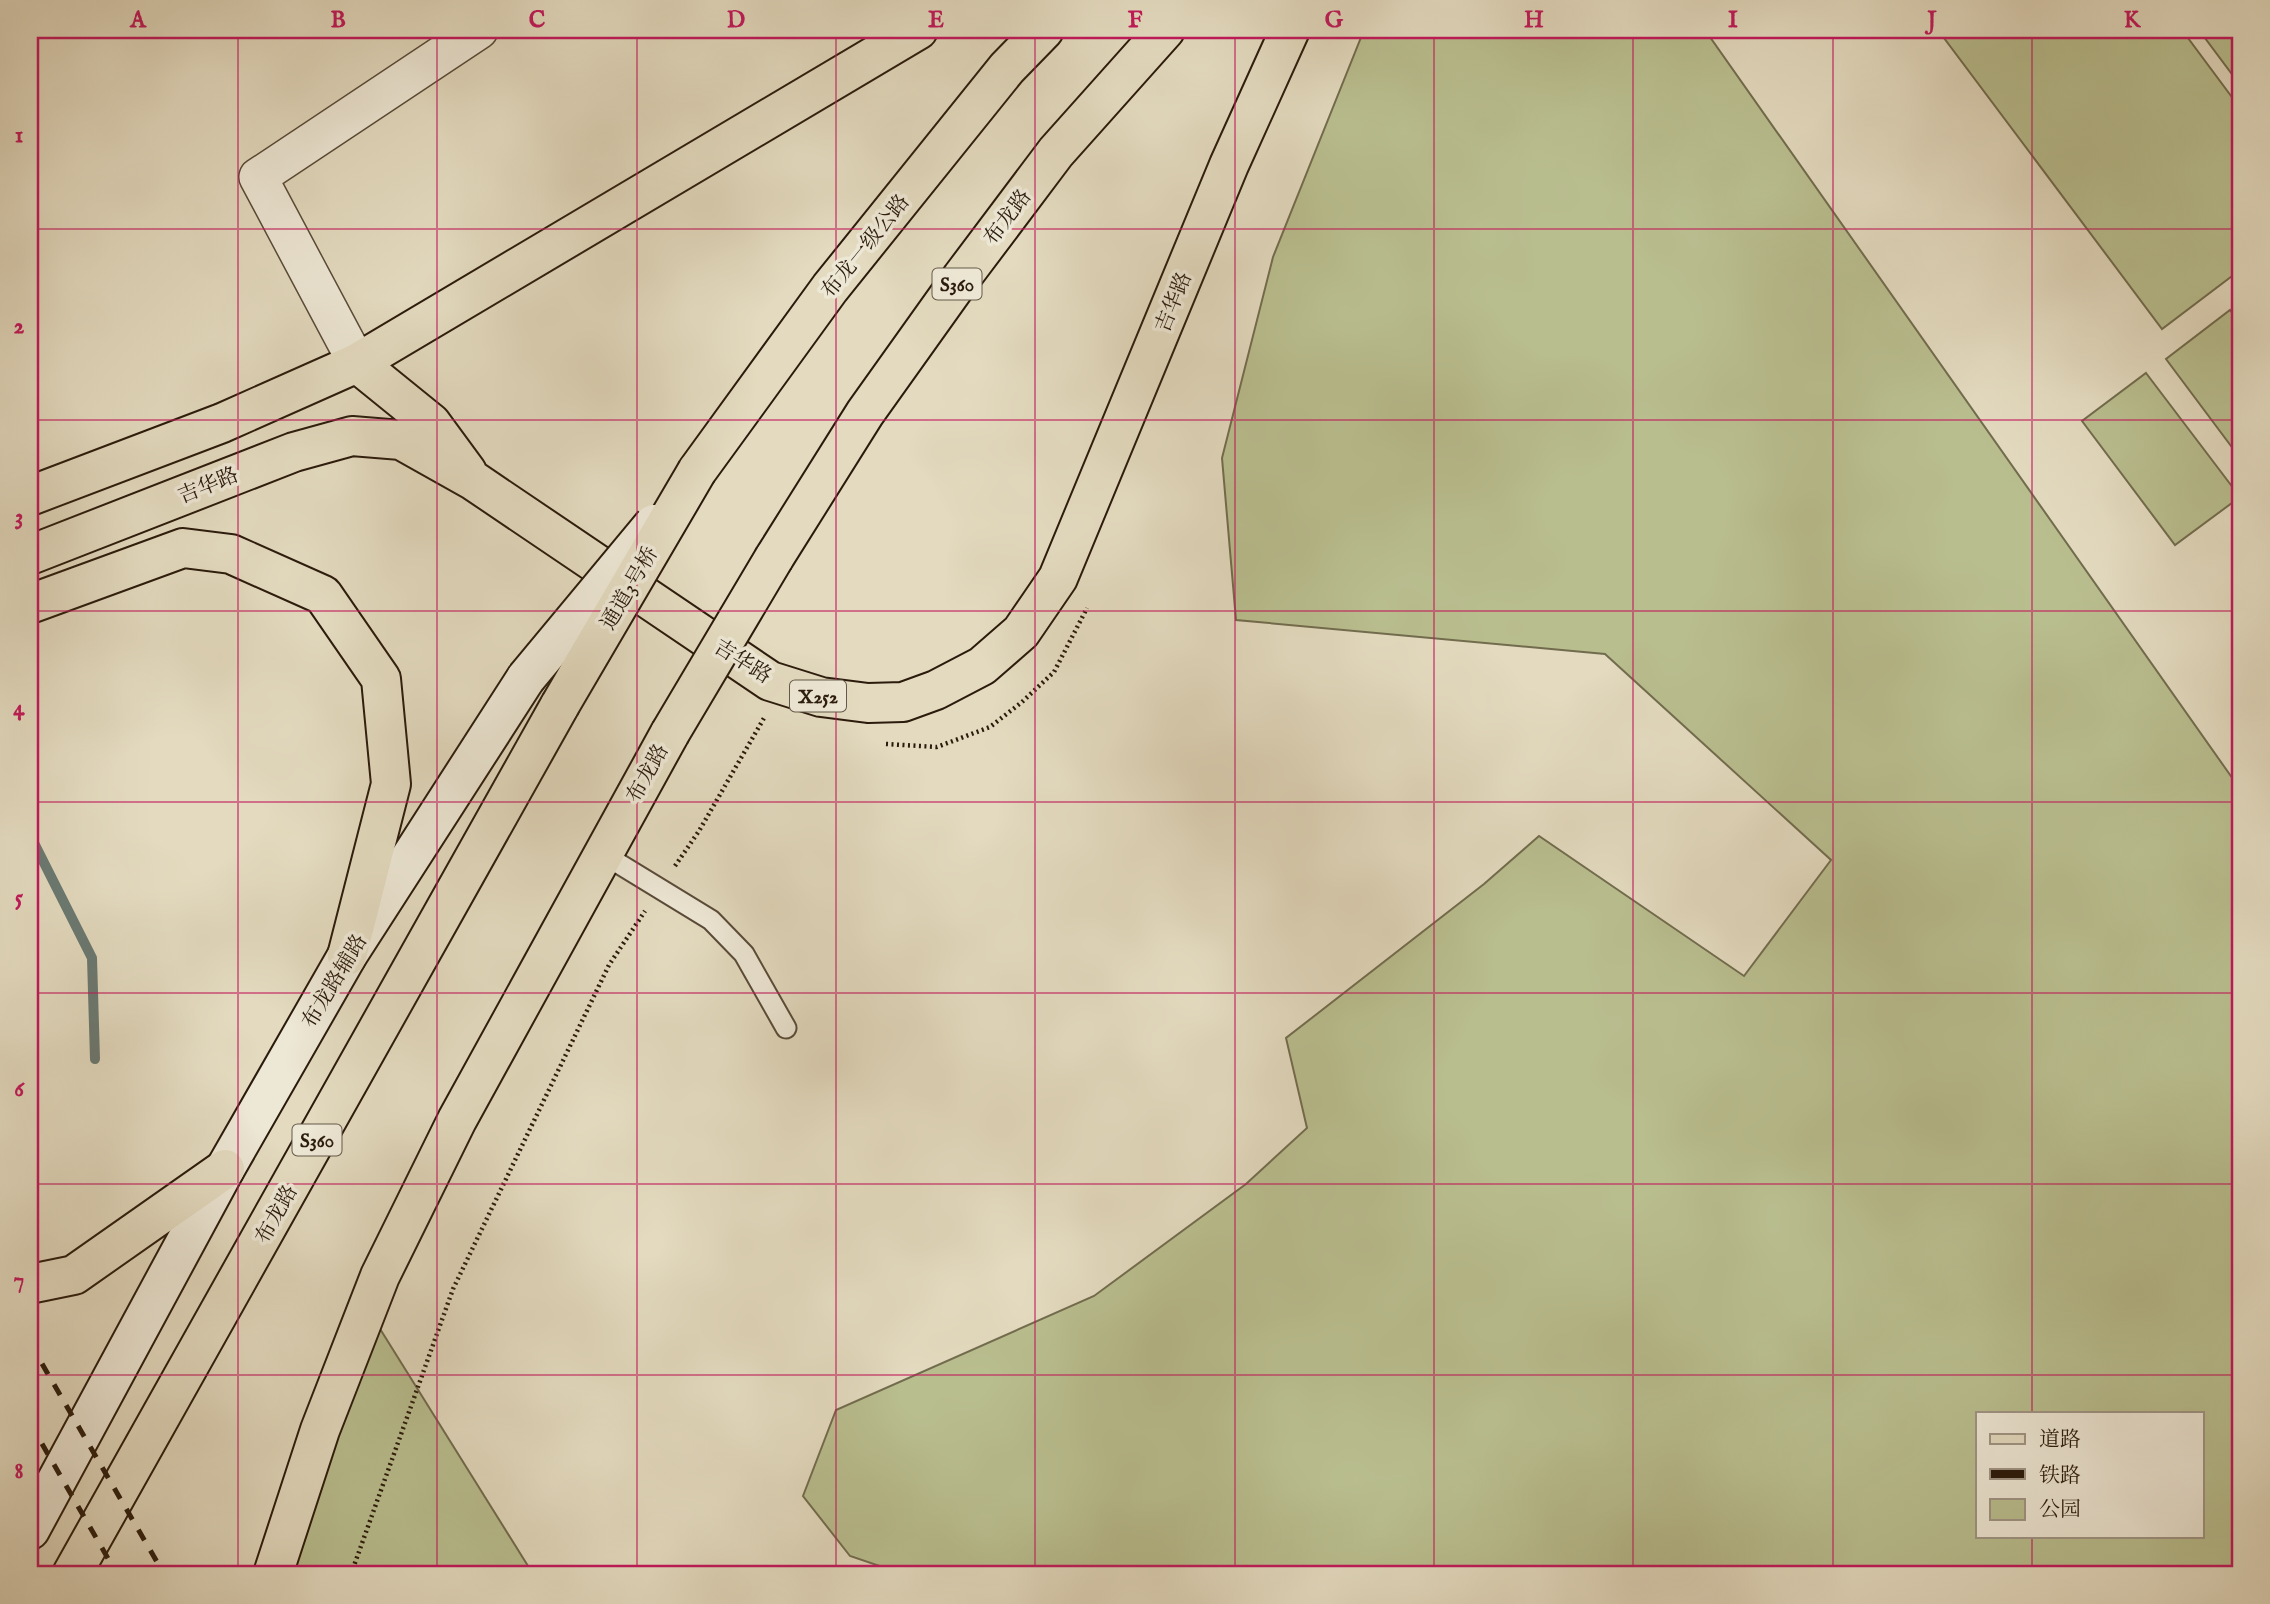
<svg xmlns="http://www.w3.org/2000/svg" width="2270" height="1604" font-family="'IM FELL English','Noto Serif SC',serif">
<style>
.green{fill:#b9be8f;stroke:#726c4e;stroke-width:2;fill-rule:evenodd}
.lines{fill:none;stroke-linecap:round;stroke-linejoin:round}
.stream{stroke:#6b7a73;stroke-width:10}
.lane-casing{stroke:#594b39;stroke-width:23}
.street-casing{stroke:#594b39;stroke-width:40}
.secondary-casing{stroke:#2b1b0c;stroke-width:42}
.primary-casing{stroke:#2b1b0c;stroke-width:42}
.highway-casing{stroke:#2b1b0c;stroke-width:42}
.path{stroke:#2b1b0c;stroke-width:4.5;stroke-dasharray:2 3.5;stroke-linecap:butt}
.lane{stroke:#ede7d5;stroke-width:19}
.street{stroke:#ede7d5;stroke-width:37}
.secondary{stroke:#ede7d5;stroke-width:38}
.primary{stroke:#e3dabf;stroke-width:38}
.highway{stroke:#e3dabf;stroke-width:38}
.rail{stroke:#2b1b0c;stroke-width:5;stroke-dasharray:12 12;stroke-linecap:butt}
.secondary-bridge-casing{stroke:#2b1b0c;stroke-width:42;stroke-linecap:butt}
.primary-bridge-casing{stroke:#2b1b0c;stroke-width:42;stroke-linecap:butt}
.secondary-bridge{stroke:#ede7d5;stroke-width:38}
.primary-bridge{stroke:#e3dabf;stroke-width:38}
.grid{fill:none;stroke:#c2185b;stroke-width:2;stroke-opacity:0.55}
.labels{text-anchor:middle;stroke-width:7;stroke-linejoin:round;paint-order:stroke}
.shield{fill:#ede7d5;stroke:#655848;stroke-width:2}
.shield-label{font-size:19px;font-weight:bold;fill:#2b1b0c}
.street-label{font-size:21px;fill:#2b1b0c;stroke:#ede7d5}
.neatline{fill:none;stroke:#c2185b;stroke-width:2.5}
.grid-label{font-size:23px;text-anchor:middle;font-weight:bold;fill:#c2185b}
</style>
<rect width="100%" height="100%" fill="#e3dabf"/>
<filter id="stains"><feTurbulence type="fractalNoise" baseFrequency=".00286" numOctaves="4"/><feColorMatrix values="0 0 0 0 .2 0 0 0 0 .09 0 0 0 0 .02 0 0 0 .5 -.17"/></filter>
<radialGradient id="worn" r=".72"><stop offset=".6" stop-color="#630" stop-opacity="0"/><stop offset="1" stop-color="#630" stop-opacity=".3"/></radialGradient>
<!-- green -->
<path class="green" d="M1364,30H1705L2240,789V1574H903L850,1556L803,1496L836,1410L1094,1296L1246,1184L1307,1128L1286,1038L1484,884L1539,836L1744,976L1831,860L1605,654L1236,620L1222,458L1273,257ZM2202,1413V1536H1978V1413Z
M1938,30H2182L2240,108V270L2162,329Z
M2199,30H2240V85Z
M2230,310L2240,324V458L2166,359Z
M2146,373L2240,497L2175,545L2082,421Z
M377,1324L533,1574H285Z"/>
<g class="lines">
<!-- stream -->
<path class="stream" d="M30,835L92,958L95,1059"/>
<defs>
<path id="lane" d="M603,854L711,920L744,954L786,1028"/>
<path id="street" d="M357,363L258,177L479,30"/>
<path id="secondary" d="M30,1530L225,1169L347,956L526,678"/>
<path id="primary" d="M357,363L431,423L467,472
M697,471L830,288L1007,68L1044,30
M30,496L222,423L357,363L918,30
M30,555L294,452L352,436L401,440L474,481L770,681L821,697L868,703L903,702L936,690L982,666L1021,632L1058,578L1229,165L1290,30
M774,558L865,413L962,277L1056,152L1165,30
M30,604L183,548L231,554L323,595L381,679L391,784L347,956
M72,1574L560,705
M273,1574L320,1430L380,1276L457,1120L670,733"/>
<path id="highway" d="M30,1284L74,1275L225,1169"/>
</defs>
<!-- lane casing -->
<use href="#lane" class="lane-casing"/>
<!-- street casing -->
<use href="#street" class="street-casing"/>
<!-- secondary casing -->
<use href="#secondary" class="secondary-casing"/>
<!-- primary casing -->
<use href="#primary" class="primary-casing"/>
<!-- highway casing -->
<use href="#highway" class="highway-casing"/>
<!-- path -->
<path class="path" d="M886,744L937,747L990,727L1022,702L1054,672L1087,608
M675,866L699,831L764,718
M351,1574L453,1289L609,965L645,911"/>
<!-- lane -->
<use href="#lane" class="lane"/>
<!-- street -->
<use href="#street" class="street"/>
<!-- secondary -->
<use href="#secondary" class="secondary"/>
<!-- primary -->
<use href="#primary" class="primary"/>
<!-- highway -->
<use href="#highway" class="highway"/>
<!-- rail -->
<path class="rail" d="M30,1343L164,1574
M30,1423L117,1574"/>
<defs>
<path id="secondary-bridge" d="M526,678L654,524"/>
<path id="primary-bridge" d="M560,705L697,471
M670,733L774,558"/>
</defs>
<!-- secondary-bridge casing -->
<use href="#secondary-bridge" class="secondary-bridge-casing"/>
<!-- primary-bridge casing -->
<use href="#primary-bridge" class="primary-bridge-casing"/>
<!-- secondary-bridge -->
<use href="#secondary-bridge" class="secondary-bridge"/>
<!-- primary-bridge -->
<use href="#primary-bridge" class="primary-bridge"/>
</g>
<!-- grid -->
<path class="grid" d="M238,30V1574M437,30V1574M637,30V1574M836,30V1574M1035,30V1574M1235,30V1574M1434,30V1574M1633,30V1574M1833,30V1574M2032,30V1413M30,229H2240M30,420H2240M30,611H2240M30,802H2240M30,993H2240M30,1184H2240M30,1375H2240M2032,1536V1574"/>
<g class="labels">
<!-- shield labels -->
<g class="shield">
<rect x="932.5" y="268.5" width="49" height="31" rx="5"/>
<rect x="790" y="680.5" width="56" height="31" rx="5"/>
<rect x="292.5" y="1124.5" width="49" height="31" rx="5"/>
</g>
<g class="shield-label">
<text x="957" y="291">S360</text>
<text x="818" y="703">X252</text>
<text x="317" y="1147">S360</text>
</g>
<!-- street labels -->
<g class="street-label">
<text transform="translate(1007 217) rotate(-53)" y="7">布龙路</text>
<text transform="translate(865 246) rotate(-51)" y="7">布龙一级公路</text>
<text transform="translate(1173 302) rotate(-68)" y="7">吉华路</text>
<text transform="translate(208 485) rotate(-22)" y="7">吉华路</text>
<text transform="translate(629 588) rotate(-60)" y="7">通道3号桥</text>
<text transform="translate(743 661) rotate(32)" y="7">吉华路</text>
<text transform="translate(647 773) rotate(-61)" y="7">布龙路</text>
<text transform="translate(334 981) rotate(-59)" y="7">布龙路辅路</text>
<text transform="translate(276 1214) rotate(-61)" y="7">布龙路</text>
</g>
</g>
<!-- margin -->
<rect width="2270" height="1604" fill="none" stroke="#e3dabf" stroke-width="77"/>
<!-- legend -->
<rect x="1976" y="1412" width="228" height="126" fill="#ede7d5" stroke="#9f9585" stroke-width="2"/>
<rect x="1990" y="1434" width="35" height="10" fill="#e3dabf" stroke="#9f9585" stroke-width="2"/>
<text x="2039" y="1446" font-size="21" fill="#2b1b0c">道路</text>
<rect x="1990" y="1469" width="35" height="10" fill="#2b1b0c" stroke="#9f9585" stroke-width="2"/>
<text x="2039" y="1482" font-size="21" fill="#2b1b0c">铁路</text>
<rect x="1990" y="1499" width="35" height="21" fill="#b9be8f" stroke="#9f9585" stroke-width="2"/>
<text x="2039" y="1516" font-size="21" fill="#2b1b0c">公园</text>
<rect x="38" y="38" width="2194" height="1528" class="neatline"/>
<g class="grid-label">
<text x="138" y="27">A</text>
<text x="338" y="27">B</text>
<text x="537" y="27">C</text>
<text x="736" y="27">D</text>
<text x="936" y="27">E</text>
<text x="1135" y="27">F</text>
<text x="1334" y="27">G</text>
<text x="1534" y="27">H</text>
<text x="1733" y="27">I</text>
<text x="1932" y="27">J</text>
<text x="2132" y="27">K</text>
<text x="19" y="142">1</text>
<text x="19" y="333">2</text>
<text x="19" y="524">3</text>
<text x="19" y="715">4</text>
<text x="19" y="905">5</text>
<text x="19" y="1096">6</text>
<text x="19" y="1287">7</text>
<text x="19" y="1478">8</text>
</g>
<rect width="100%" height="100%" filter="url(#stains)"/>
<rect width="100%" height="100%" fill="url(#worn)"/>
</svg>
